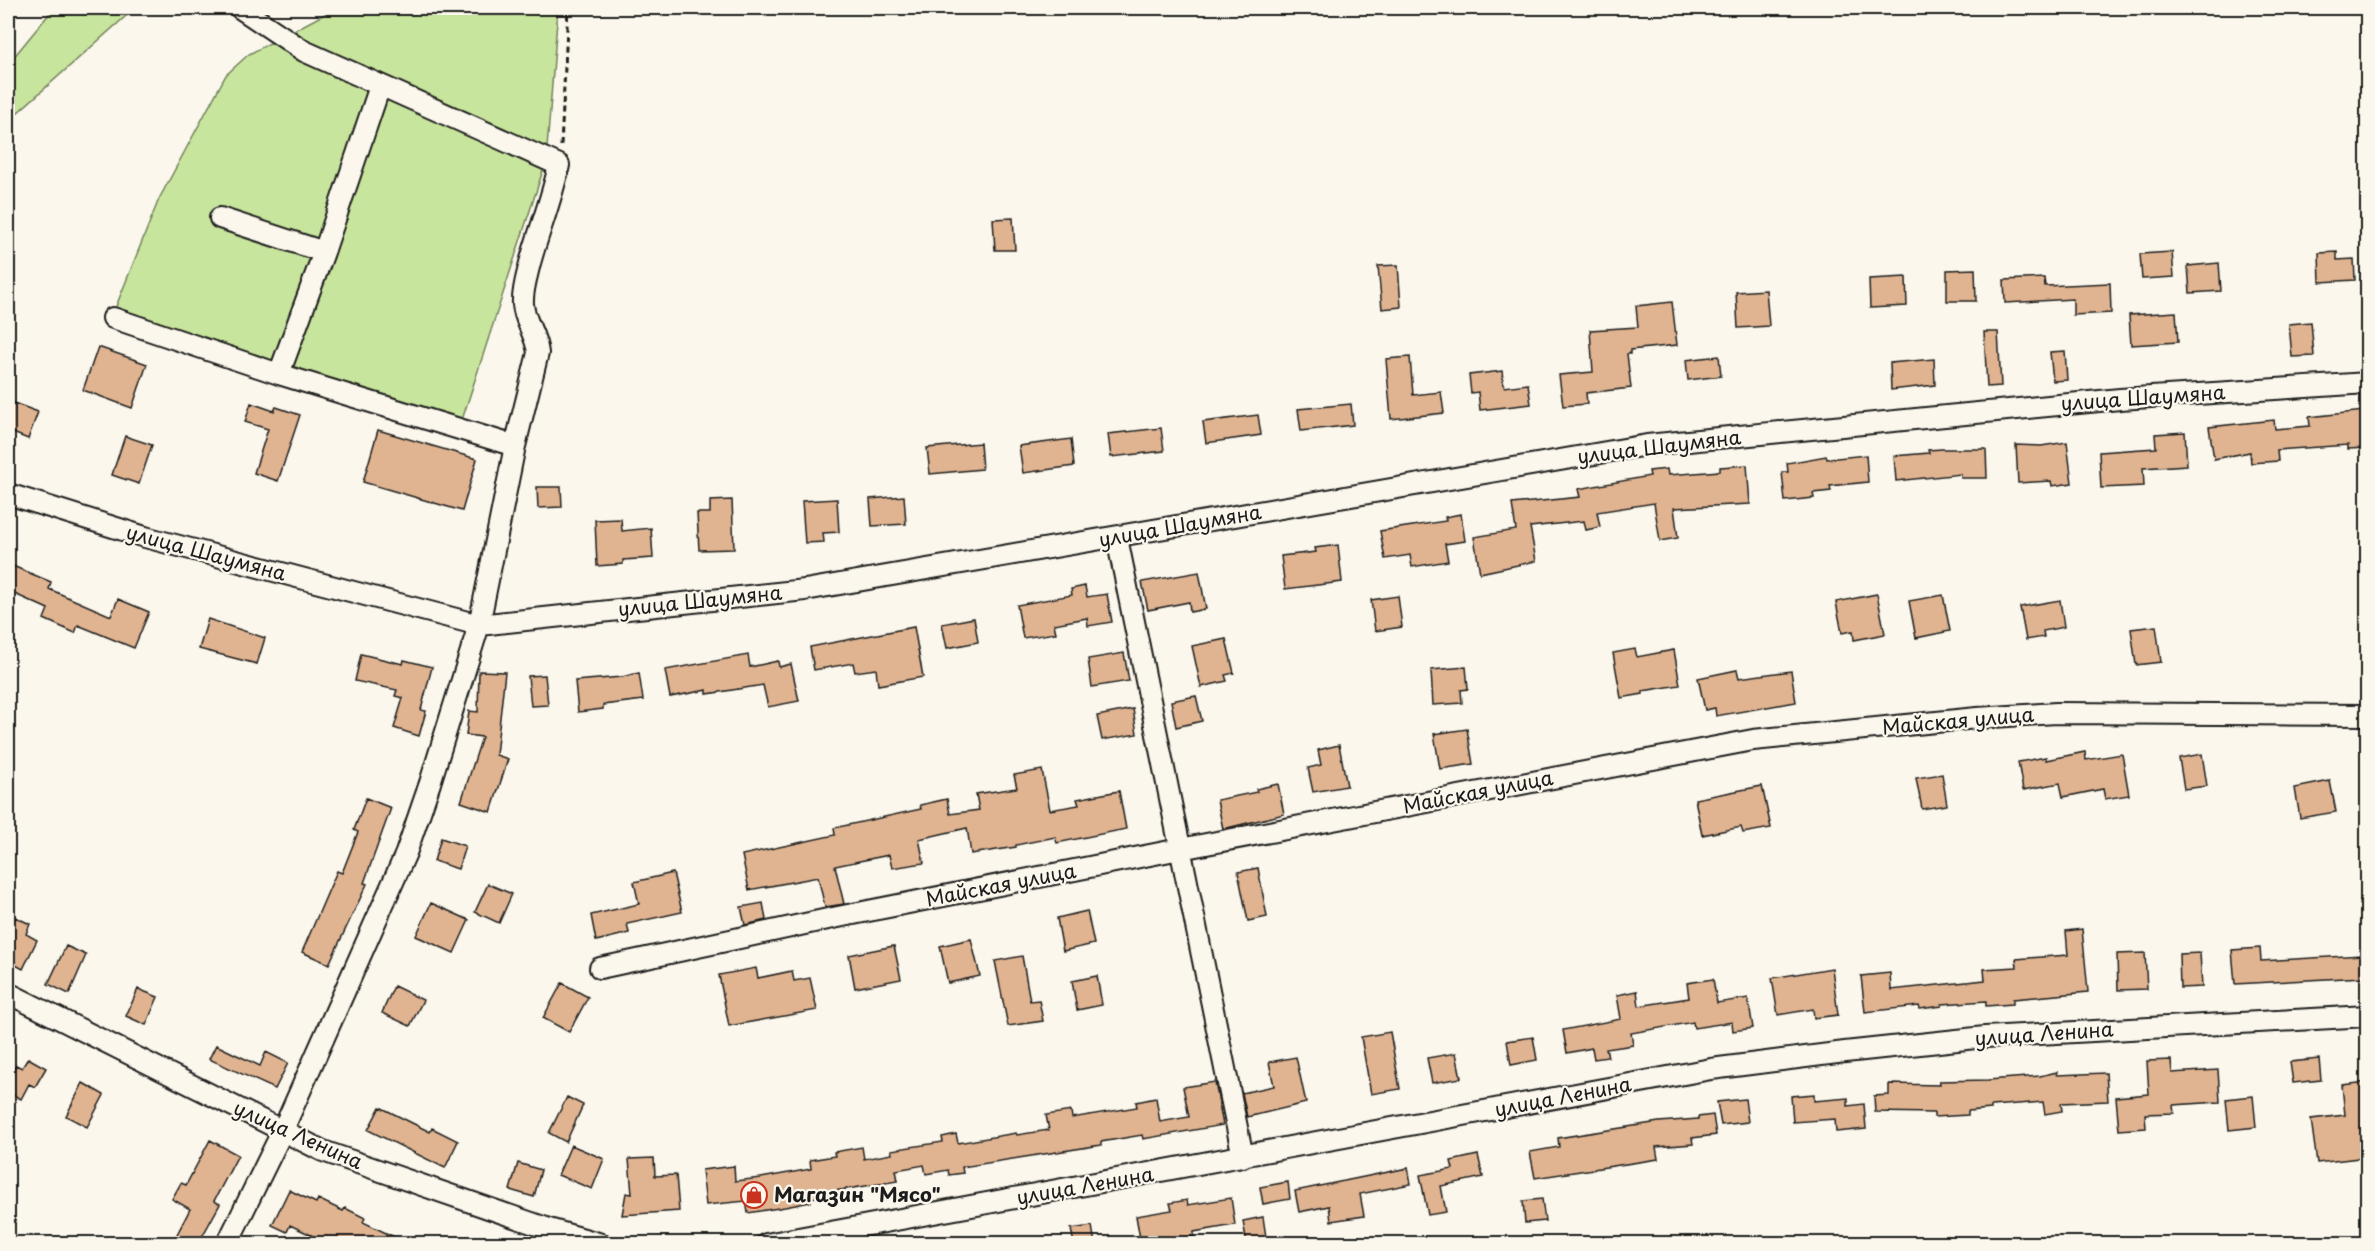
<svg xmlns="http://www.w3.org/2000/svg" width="2375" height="1251" font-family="'Playpen Sans',sans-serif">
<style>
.green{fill:#c8e59d;stroke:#72805c;stroke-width:1.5}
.building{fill:#e0b491;stroke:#1c1c1c;stroke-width:1.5}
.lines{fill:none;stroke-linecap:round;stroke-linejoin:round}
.minor-casing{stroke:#1c1c1c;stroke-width:24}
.path{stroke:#1c1c1c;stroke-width:3;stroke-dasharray:6 4.5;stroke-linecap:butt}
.minor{stroke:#fbf7ec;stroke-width:20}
.labels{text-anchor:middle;stroke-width:4.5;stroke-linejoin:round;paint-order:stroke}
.street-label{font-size:20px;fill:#1c1c1c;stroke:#fbf7ec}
.poi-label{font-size:20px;font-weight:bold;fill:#1c1c1c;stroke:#fbf7ec;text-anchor:start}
</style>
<rect width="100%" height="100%" fill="#fbf7ec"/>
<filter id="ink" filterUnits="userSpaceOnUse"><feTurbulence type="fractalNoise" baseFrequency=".0167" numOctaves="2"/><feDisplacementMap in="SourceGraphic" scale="12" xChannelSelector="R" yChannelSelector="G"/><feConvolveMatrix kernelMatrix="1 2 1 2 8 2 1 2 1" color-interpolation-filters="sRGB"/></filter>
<g filter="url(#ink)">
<!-- green -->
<path class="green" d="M54,8H135L8,121V64Z
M336,8H558L546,161L461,423L115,309L159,199L226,75L249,54Z"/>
<!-- building -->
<path class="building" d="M1013,218L1015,250H995L993,219Z
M2172,252L2174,277L2142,279L2140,254Z
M2337,252V260L2354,259L2355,280L2320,282L2319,253Z
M2219,263L2221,291L2190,293L2188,266Z
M1398,265L1401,307L1382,309L1378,266Z
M1975,269L1976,301H1947V270Z
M1906,277L1907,306L1870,308L1869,279Z
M2044,278L2045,286L2110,283L2111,313L2073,315V299L2005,303L2004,280Z
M1766,290L1769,326L1738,328L1736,292Z
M1672,302L1677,345L1630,350V354H1627L1631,388L1586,393L1587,404L1563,406L1559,375L1593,372L1590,330L1638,327L1636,306Z
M2176,312L2178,342L2131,345L2129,315Z
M2311,322L2314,356L2292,357L2289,324Z
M1984,332H1998L2001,386L1987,387Z
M98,347L147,364L132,408L83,390Z
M2065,351L2067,380L2053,381L2050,352Z
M1719,356L1721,376L1688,380L1686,360Z
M1410,357L1413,395L1441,392L1444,413L1391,419L1386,359Z
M1934,359L1935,385L1891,390L1890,363Z
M1502,371L1504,387L1528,384L1531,404L1480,410L1478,392L1471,393L1469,375Z
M11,402L38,412L28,439L8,431V410Z
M251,403L274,411L276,407L300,415L278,481L254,473L268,429L245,422Z
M1351,404L1353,425L1301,431L1298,409Z
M2364,411L2367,448L2348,449V445L2277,450L2278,461L2251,463L2250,452L2214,459L2209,427L2274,420L2275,429L2310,426L2309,417Z
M1258,415L1261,435L1206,443L1203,422Z
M1161,428L1164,451L1111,457L1108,434Z
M378,430L477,459L462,511L363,482Z
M2185,432L2187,465L2143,468L2144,486L2101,488L2099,452L2156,448L2155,434Z
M125,436L152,445L139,484L112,475Z
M1071,439L1074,466L1023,473L1019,446Z
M2067,442L2072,483L2052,486L2051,481L2018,483L2016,445L2041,446Z
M980,443L982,469L930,474L927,448Z
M1942,449H1986L1987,478H1961V474L1896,481L1894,456L1929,453L1928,450Z
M1866,455L1868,482L1830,486L1831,491L1813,493L1814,498L1785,501L1782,472H1788L1787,463L1826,456L1827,459Z
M1747,465L1750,504L1674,508L1678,538L1660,541L1654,503L1597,512L1600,527L1586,530L1584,521L1530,527L1536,561L1480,573L1474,537L1516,530L1512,504L1580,497L1578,489L1650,476L1649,471L1667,469L1668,475L1720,471V467Z
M537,487H561L562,507L538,508Z
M904,496L906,524L872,526L870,499Z
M837,499L839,532L823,533L824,542L805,543L802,501Z
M732,500L734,549L699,550L697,513H710V501Z
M1461,514L1465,541L1445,544L1448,561L1412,567L1410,555L1385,559L1380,531L1446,521L1445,517Z
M621,519L622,531L651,528L653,558L623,560V564L597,566L595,520Z
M1338,545L1342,582L1285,589L1281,556L1316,552L1315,548Z
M8,564L51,582L49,589L111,616L118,599L149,612L134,648L78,625L75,633L44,619L48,609L8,591Z
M1199,572L1206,609L1190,612L1189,602L1148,610L1142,582Z
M1085,586L1087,597L1107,594L1112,622L1088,626L1087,618L1054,624L1056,633L1023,638L1017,605L1072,595L1071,589Z
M1877,594L1885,634L1854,640L1853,631L1842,633L1836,602Z
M1943,595L1950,631L1916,638L1909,601Z
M1398,596L1402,627L1375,631L1371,600Z
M2060,600L2064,627L2043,631L2044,637L2026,640L2020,607Z
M974,618L978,642L947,648L942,624Z
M208,619L265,638L257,664L199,649Z
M2156,626L2161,662L2136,665L2131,629Z
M914,627L923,677L878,685L876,669L855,672L853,663L814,670L810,647Z
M1226,639L1234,673L1225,675L1227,681L1201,687L1192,646Z
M1635,649L1637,657L1674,650L1680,685L1643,691V694L1621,698L1613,653Z
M1124,653L1129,681L1092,687L1088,659Z
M361,654L403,664L404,660L432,667L421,710L426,711L419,736L394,728L403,698L395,696L397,690L355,681Z
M748,655L750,667L778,661L779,667L791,664L799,701L768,707L763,685L707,694V690L670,697L665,670Z
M1466,667L1468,689L1461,690L1462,703L1433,705L1431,670Z
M1737,670L1739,678L1791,671L1796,702L1716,716L1715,708L1705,710L1698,678Z
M479,671L505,672L496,755L508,759L491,812L461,802L482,737L466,735L469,711L478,712Z
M639,673L643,700L603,705V709L578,712L575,681L622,677Z
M545,675L548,705L531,706L528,676Z
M1196,696L1202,721L1176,727L1171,701Z
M1133,709L1137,734L1102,740L1097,716Z
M1467,729L1473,764L1440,769L1434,734Z
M1339,745L1347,786L1313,792L1308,768L1321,765L1318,750Z
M2085,752L2086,760L2122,754L2129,795L2105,799L2103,789L2063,797L2060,783L2023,790L2018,762L2046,757V760Z
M2202,754L2207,786L2184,789L2179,758Z
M1042,770L1050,810L1079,805L1077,799L1119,791L1126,829L1057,843L1055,837L1016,845V847L971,854L967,828L919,839L924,863L892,868L889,855L835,866L844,904L825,907L818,877L749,890L742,855L835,835L834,828L921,809L920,805L947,799L950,814L979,810L976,794L1017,788L1014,775Z
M1942,774L1947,805L1922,809L1916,778Z
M2330,781L2336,812L2300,818L2295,788Z
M1278,784L1284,814L1223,829L1217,800L1257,792L1256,789Z
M1762,786L1771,828L1743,833L1741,827L1702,835L1695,799Z
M366,798L391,808L364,883L367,884L329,964L302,952L337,871L342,873L358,832L354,830Z
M441,838L465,846L458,869L434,861Z
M1258,868L1267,917L1248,921L1238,872Z
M673,873L682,912L627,924L629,933L596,941L591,915L639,904L634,882Z
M488,884L512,894L499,923L475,912Z
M431,903L469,920L454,953L416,936Z
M763,903L766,920L745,925L741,907Z
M1087,911L1094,944L1063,951L1057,918Z
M15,917L30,924L26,934L37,940L23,969L8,961V932Z
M2082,929L2088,992L2013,999V1004L1986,1006V1001L1942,1004V1006L1920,1009L1919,1006L1865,1012L1861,976L1890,973L1891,990L1985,980L1984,969L2017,967L2016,959L2068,955L2066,931Z
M971,939L980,976L948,983L940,946Z
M66,946L86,955L69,994L48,984Z
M894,946L901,979L855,988L849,955Z
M2260,948L2261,961L2362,955L2363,977L2235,984L2232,950Z
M2145,953L2147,989L2118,990L2117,954Z
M2200,953L2202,987L2180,988L2179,954Z
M1022,956L1030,1001L1039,1000L1043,1021L1008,1026L995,961Z
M756,968L758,978L792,971L794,981L810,978L817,1010L729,1026L719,975Z
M1832,968L1838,1015L1814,1018L1813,1009L1778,1015L1772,978Z
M1097,976L1102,1005L1077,1010L1072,981Z
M1713,979L1717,1003L1748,998L1753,1028L1733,1031L1732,1022L1694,1028L1693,1022L1631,1033L1633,1045L1606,1049L1608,1057L1594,1059L1592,1048L1567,1053L1563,1030L1621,1019L1617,995L1637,991L1639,1006L1689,998L1687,983Z
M562,983L588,997L569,1032L543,1018Z
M394,986L423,1000L410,1026L382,1013Z
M138,989L158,997L146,1025L126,1016Z
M1390,1032L1400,1089L1371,1094L1361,1037Z
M1533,1037L1537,1060L1511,1065L1507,1041Z
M216,1045L260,1066L266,1052L288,1063L275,1089L209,1059Z
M1456,1053L1461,1078L1432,1083L1427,1058Z
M1296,1057L1306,1103L1247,1117L1242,1093L1274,1086L1269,1062Z
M28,1058L46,1068L35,1087L29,1084L21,1099L8,1092V1081L16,1065L22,1068Z
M2319,1059L2321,1080L2293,1083L2290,1062Z
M2171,1060L2172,1073L2218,1070L2220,1102L2173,1105L2174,1113L2145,1114L2146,1128L2119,1130L2116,1097L2149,1094L2147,1061Z
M2057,1072V1075L2106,1073L2108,1101L2061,1103L2062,1111L2045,1114L2043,1102L1991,1106V1109L1968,1111V1115L1934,1117V1113L1875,1112L1874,1096L1889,1095V1084L1940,1085L1939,1081L1988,1080L2040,1076Z
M1215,1082L1223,1125L1143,1139L1142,1135L1101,1142V1145L962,1167L963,1173L949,1175L948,1170L926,1174L924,1165L896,1170L898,1181L828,1192V1195L810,1198L811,1202L785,1207L748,1213L746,1201L706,1205L702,1170L734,1166L735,1181L761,1178L811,1169L810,1160L835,1156L834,1152L862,1147L864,1159L892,1154L891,1150L943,1142L942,1137L956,1134L958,1143L1016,1133L1017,1135L1049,1130L1046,1115L1071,1111L1072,1118L1137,1107L1136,1102L1156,1098L1160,1122L1189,1117L1183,1087Z
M2367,1082V1157L2317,1163L2311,1119L2345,1115L2342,1085Z
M83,1083L104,1095L87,1127L66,1116Z
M1814,1094V1101L1848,1098V1106L1864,1104L1866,1129L1836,1132L1835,1119L1793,1122L1791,1096Z
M2253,1096L2256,1127L2229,1130L2226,1099Z
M567,1097L583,1105L566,1142L549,1133Z
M1745,1099L1748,1122L1721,1125L1717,1102Z
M380,1107L430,1132L432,1128L458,1141L445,1168L368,1130Z
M1713,1115L1716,1135L1692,1138L1693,1144L1656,1147L1658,1159L1535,1178L1530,1152L1559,1147L1558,1138L1659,1122L1698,1119V1117Z
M210,1140L238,1155L214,1201L220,1204L198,1244H172L190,1209L172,1199L181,1183L186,1185Z
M571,1145L604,1159L592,1189L558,1175Z
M1478,1155L1483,1177L1441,1186L1446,1212L1428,1215L1420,1175L1453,1169L1451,1161Z
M654,1158L655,1176L676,1175L679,1211L622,1215L626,1193L632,1194L629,1159Z
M518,1163L541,1170L534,1197L510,1190Z
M1408,1168L1411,1184L1360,1194L1364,1216L1331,1221L1329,1206L1299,1212L1295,1191Z
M1288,1182L1290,1199L1263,1204L1260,1187Z
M289,1190L316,1203L318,1199L343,1211L345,1208L365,1218L363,1222L409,1244H330L290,1225L287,1232L272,1225Z
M1231,1198L1235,1225L1194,1232V1236L1141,1244L1136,1216L1172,1210L1170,1203L1187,1200L1188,1205Z
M1542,1199L1545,1221L1525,1223L1523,1201Z
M1263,1217L1267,1244H1247L1243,1221Z
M1092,1226L1095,1244H1074L1071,1229Z"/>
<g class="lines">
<defs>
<path id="minor" d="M220,218L324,252
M113,318L279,374L515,446
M279,374L324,252L380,86
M8,494L145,537L479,625L805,590L1647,445L2120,399L2368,383
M1117,538L1243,1157
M600,968L828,919L1180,849L1753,740L1977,718L2056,713L2368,715
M8,993L323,1151L549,1229L602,1244
M227,1244L282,1132L406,853L430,783L479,625L515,446L538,353C536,334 524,321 523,304C522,291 527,276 530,263C539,230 552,199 559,165L304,51L240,8
M766,1244L1711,1069L1845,1052L1985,1037L2368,1016"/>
</defs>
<!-- minor casing -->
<use href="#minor" class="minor-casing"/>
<!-- path -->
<path class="path" d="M561,146L568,8"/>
<!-- minor -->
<use href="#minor" class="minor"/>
</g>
</g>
<!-- icons -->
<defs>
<symbol id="shop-ring" viewBox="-11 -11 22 22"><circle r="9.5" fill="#fbf7ec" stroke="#c8321e" stroke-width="1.5"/><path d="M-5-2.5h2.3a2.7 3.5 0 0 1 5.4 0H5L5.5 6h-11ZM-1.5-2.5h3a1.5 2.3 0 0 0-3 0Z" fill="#c8321e"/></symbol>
</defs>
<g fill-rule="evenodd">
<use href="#shop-ring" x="739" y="1180" width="30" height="30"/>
</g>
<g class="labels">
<!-- street labels -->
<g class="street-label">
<text transform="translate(2143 398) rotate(-4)" y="7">улица Шаумяна</text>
<text transform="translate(1659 447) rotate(-7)" y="7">улица Шаумяна</text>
<text transform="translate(1180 526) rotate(-10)" y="7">улица Шаумяна</text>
<text transform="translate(206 553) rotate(15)" y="7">улица Шаумяна</text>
<text transform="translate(700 601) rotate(-6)" y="7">улица Шаумяна</text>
<text transform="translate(1958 721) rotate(-5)" y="7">Майская улица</text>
<text transform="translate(1478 792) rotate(-11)" y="7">Майская улица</text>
<text transform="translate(1001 885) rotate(-11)" y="7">Майская улица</text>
<text transform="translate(2044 1034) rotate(-4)" y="7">улица Ленина</text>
<text transform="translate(1563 1097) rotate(-11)" y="7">улица Ленина</text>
<text transform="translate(298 1135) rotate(24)" y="7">улица Ленина</text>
<text transform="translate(1085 1186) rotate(-10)" y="7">улица Ленина</text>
</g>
<!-- poi labels -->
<g class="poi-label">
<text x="774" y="1202">Магазин "Мясо"</text>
</g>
</g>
<!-- margin -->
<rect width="2375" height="1251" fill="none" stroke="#fbf7ec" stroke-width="30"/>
<rect x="15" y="15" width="2345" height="1221" fill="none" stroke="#1c1c1c" stroke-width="2" filter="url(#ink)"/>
</svg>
